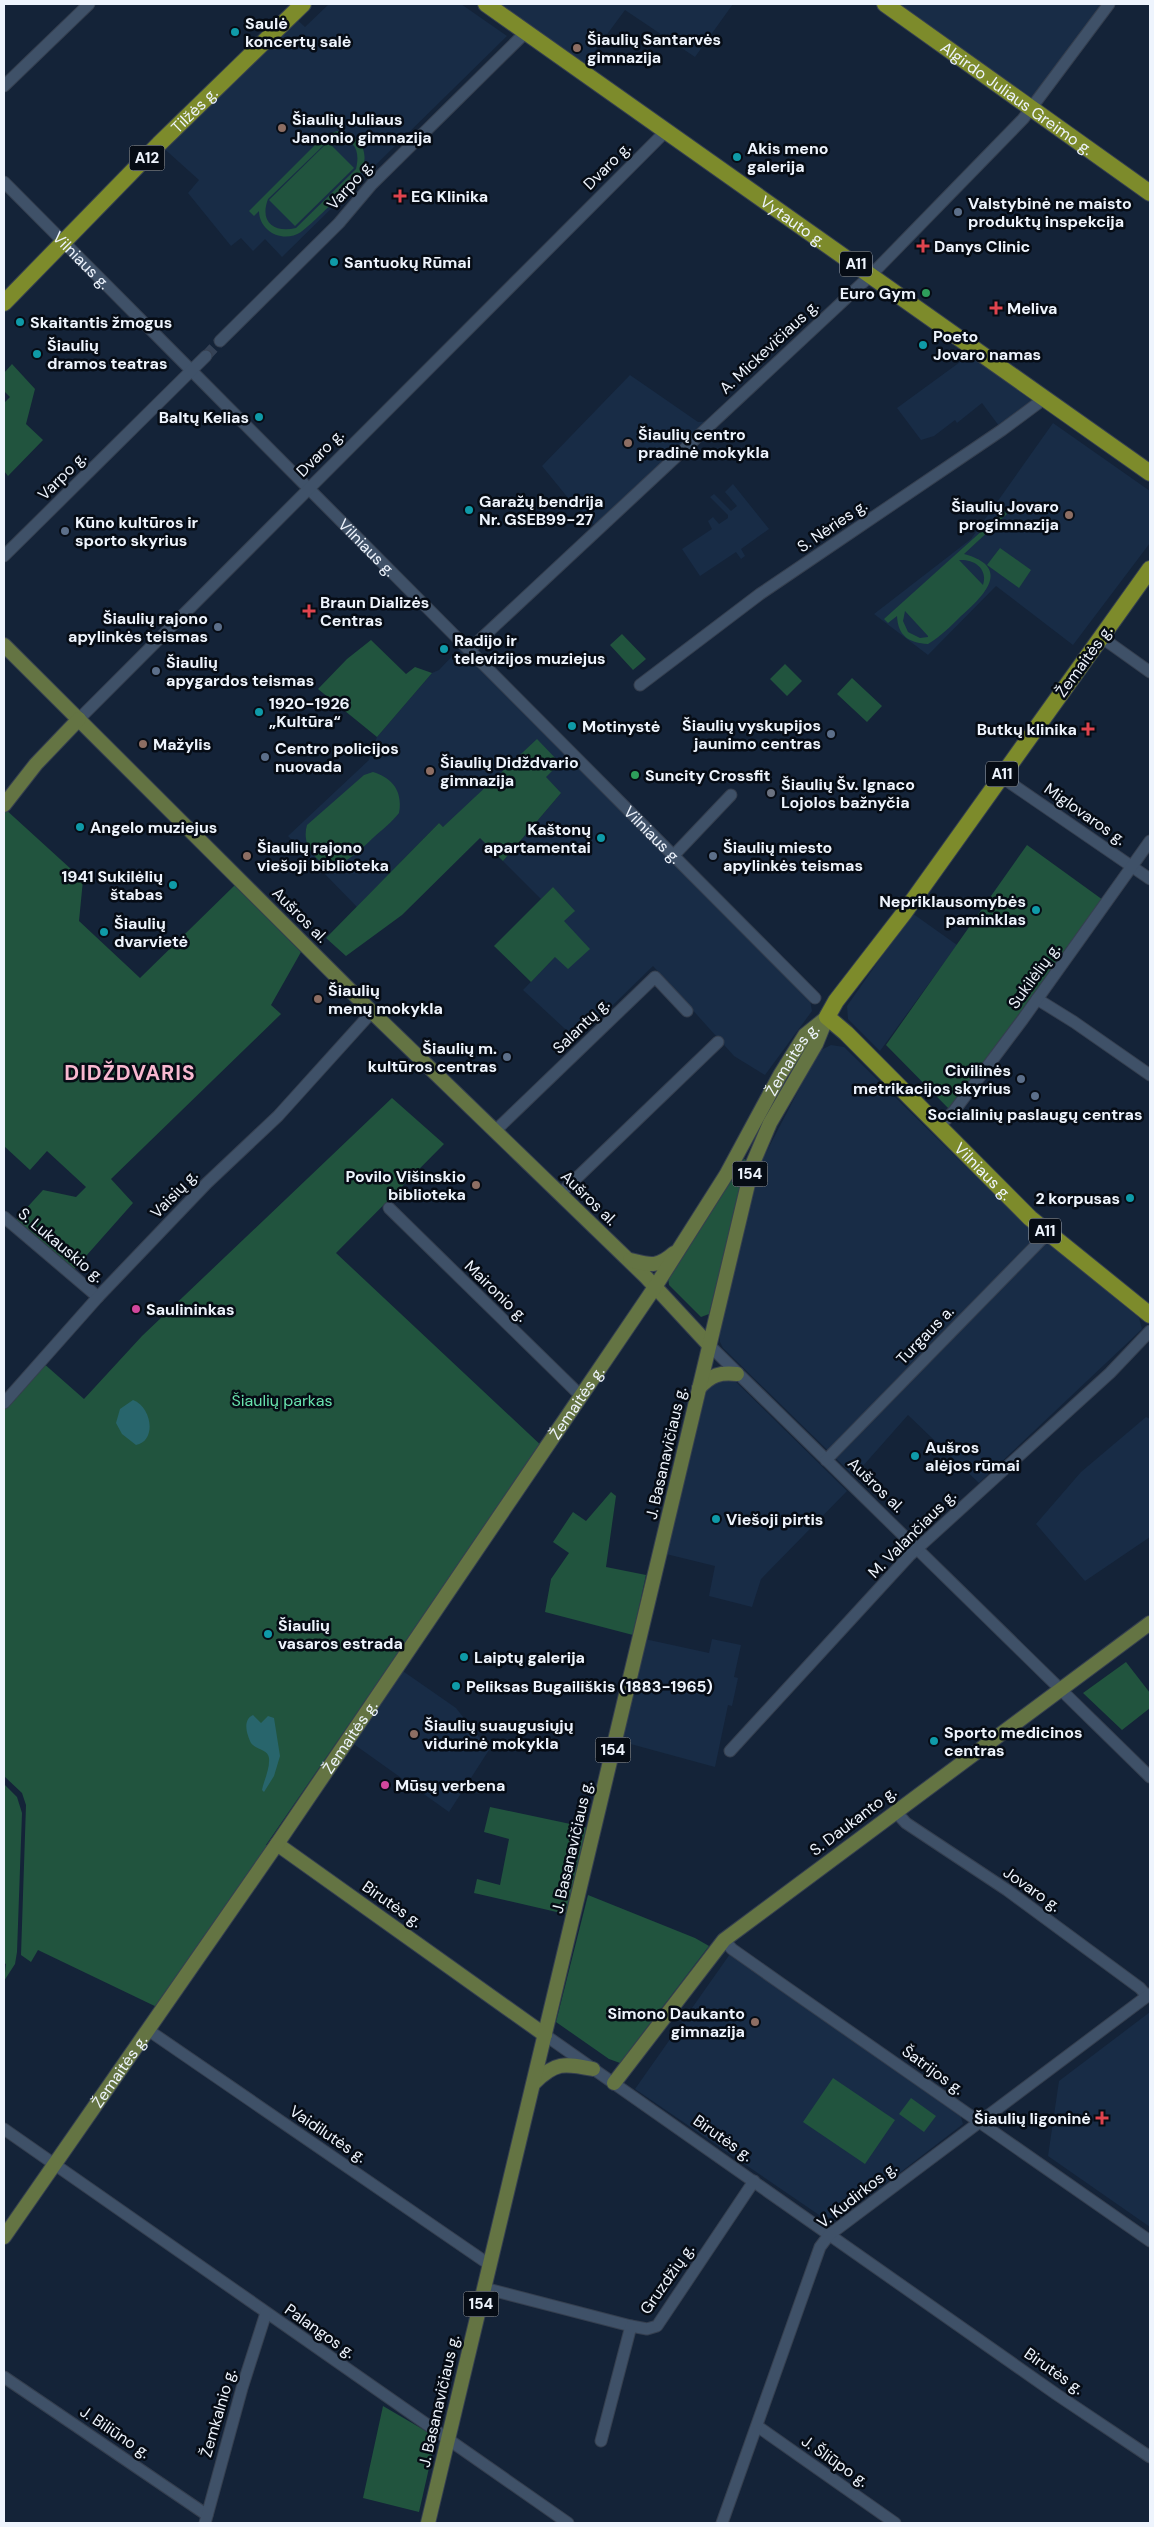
<svg xmlns="http://www.w3.org/2000/svg" width="1154" height="2527" font-family="'DM Sans',sans-serif">
  <style>
    .built { fill: #182c46 }
    .green { fill: #21543e; fill-rule: evenodd }
    .water { fill: #28656c }
    .lines { fill: none; stroke-linecap: round; stroke-linejoin: round }
    .minor-tunnel { stroke: #354256; stroke-width: 11; stroke-dasharray: 11 5.5; stroke-linecap: butt }
    .minor-casing { stroke: #353f4f; stroke-width: 13 }
    .major-casing { stroke: #353f4f; stroke-width: 16 }
    .highway-casing { stroke: #353f4f; stroke-width: 18 }
    .minor { stroke: #3f5168; stroke-width: 11 }
    .major { stroke: #647443; stroke-width: 14 }
    .highway { stroke: #7d8b2b; stroke-width: 16 }
    .culture-dot { fill: #0f9aa8; stroke: #060c15; stroke-width: 2 }
    .education-dot { fill: #8d6e63; stroke: #060c15; stroke-width: 2 }
    .health-dot { fill: #e0444e; stroke: #060c15; stroke-width: 2 }
    .service-dot { fill: #5c6f8a; stroke: #060c15; stroke-width: 2 }
    .leisure-dot { fill: #2e9e5b; stroke: #060c15; stroke-width: 2 }
    .worship-dot { fill: #6b7280; stroke: #060c15; stroke-width: 2 }
    .hotel-dot { fill: #d1479c; stroke: #060c15; stroke-width: 2 }
    .labels { text-anchor: middle; dominant-baseline: central; stroke-width: 5; stroke-linejoin: round; paint-order: stroke }
    .shield { fill: #060c15; stroke: #a8aeb7; stroke-width: 1 }
    .shield-label { font-size: 15px; font-weight: bold; fill: #eef4fd }
    .poi-label { font-size: 16px; font-weight: bold; fill: #eef4fd; stroke: #060c15; text-anchor: start }
    .street-label { font-size: 16px; fill: #eef4fd; stroke: #060c15 }
    .park-label { font-size: 16px; fill: #69e4af; stroke: #060c15 }
    .district-label { font-size: 21px; font-weight: bold; letter-spacing: 1px; fill: #f8b8d0; stroke: #060c15 }
  </style>
  <rect width="100%" height="100%" fill="#142338"/>
  <path class="built" d="M329 4H461L507 36 282 257 265 239 253 251 241 238 231 246 188 193 199 180 159 144 291 14 305 27Z
    M496 4H733L695 57 625 10 583 67Z
    M898 4H1104L1034 101Z
    M971 354 1039 405 1002 430 982 403 957 423 955 420 934 436 921 440 897 408Z
    M630 375 698 422 714 421 598 530 575 501 569 499 542 466Z
    M1053 423 1150 491V543L1073 645 996 586 928 655 874 614 971 539Z
    M733 484 769 529 741 549 745 556 741 559 736 552 700 576 682 549 712 529 708 521 713 517 719 524 728 518V515L710 497 714 494 731 511 737 506 725 492Z
    M461 647 810 1000 812 1011 765 1075 734 1056 653 966 577 1040 523 990 555 957 564 921 553 887 541 899 503 861 561 793 443 827 439 823 357 907 288 836 369 760 377 737 432 673 439 670Z
    M912 913 957 945 880 1051 848 1019 847 1006Z
    M831 1045 844 1047 1008 1208 1139 1318 1142 1329 979 1483 908 1415 854 1476 723 1348 720 1342V1331L760 1164 819 1051Z
    M727 1378 735 1381 847 1491 761 1579 752 1607 709 1596 715 1566 666 1554 708 1385Z
    M1146 1417 1150 1419V1537L1085 1581 1036 1524 1081 1472Z
    M640 1638 709 1653 712 1639 741 1645 734 1677 738 1678 732 1706 728 1705 715 1767 616 1740Z
    M397 1667 456 1708 489 1750 449 1812 348 1740Z
    M730 1954 960 2114 963 2124 841 2218 822 2217 635 2089Z
    M1150 2012V2227L1048 2156 1059 2081Z"/>
  <path class="green" d="M337 131C359 134 371 151 361 172 357 180 310 226 301 232 283 244 259 231 259 211L254 216 249 211 324 136ZM338 138C356 140 360 152 356 169L296 228C275 233 259 223 268 199L328 141Z
    M328 142 354 168 295 226 269 200Z
    M12 364 35 389 26 424 43 440 8 476 4 471V403L10 397 4 391V373Z
    M1004 511 1007 514 964 554C1012 567 985 595 961 616 951 626 941 636 928 644 909 643 898 636 897 616L888 623 884 619ZM959 560C975 559 988 569 983 585ZM905 611 928 636V637L920 638 908 632 903 621Z
    M1000 548 1031 570 1019 588 987 565Z
    M622 634 646 659 633 670 610 645Z
    M371 640 406 674 415 667 432 673 377 737 318 689 347 659Z
    M785 664 802 681 787 696 770 679Z
    M852 678 882 706 867 722 837 694Z
    M537 739 560 763 546 777 561 793 503 861 480 838 402 915 346 956 326 938 439 823 443 827Z
    M373 772C393 778 403 792 399 813 392 822 382 830 374 837 358 852 333 880 313 854 306 846 304 835 307 825L364 775Z
    M4 808 83 880 79 921 140 978 235 885 301 952 271 1005 281 1014 111 1179 133 1203 71 1273 12 1224 43 1190 76 1197 86 1187 47 1151 30 1170 4 1146Z
    M1027 845 1103 900 949 1109 886 1045Z
    M553 887 575 911 564 921 590 949 568 969 555 957 531 982 494 946Z
    M392 1098 444 1144 336 1253 545 1449 405 1643 266 1845 277 1844 163 2010 38 1950 31 1962 21 1955 26 1805 22 1793 4 1776V1403L42 1362 84 1399 142 1336Z
    M744 1159 748 1161 709 1314 701 1317 669 1285 668 1277Z
    M611 1492 616 1496 606 1567 646 1575 633 1635 545 1612 551 1579 569 1553 553 1542 573 1512 586 1521Z
    M1126 1662 1150 1693V1708L1122 1730 1083 1693Z
    M4 1784 17 1797 22 1813 17 1952 15 1964 4 1981 6 1964 4 1963Z
    M490 1807 594 1829 574 1916 474 1893 477 1879 500 1885 509 1839 484 1832Z
    M588 1895 695 1938 709 1946 620 2063 609 2059 556 2022Z
    M833 2078 895 2120 865 2164 803 2122Z
    M911 2098 936 2116 924 2132 899 2114Z
    M383 2406 436 2437 419 2512 363 2498Z"/>
  <path class="water" d="M133 1400C152 1407 157 1441 136 1445L122 1434 116 1423 120 1409Z
    M253 1715 261 1723 268 1716 274 1718 280 1756 274 1776 264 1792 262 1790C264 1780 270 1769 269 1758 268 1749 256 1750 251 1743 247 1735 242 1720 253 1715Z"/>
  <g class="lines">
    <path class="minor-tunnel" d="M206 356 220 341"/>
    <g class="minor-casing">
      <g id="minor">
        <path d="M4 86 89 4"/>
        <path id="s1" d="M4 182 815 998"/>
        <path d="M220 341 339 223 372 184 527 31"/>
        <path d="M4 556 206 356"/>
        <path d="M1101 637 1150 672"/>
        <path d="M470 649 871 275 1023 119 1109 4"/>
        <path d="M640 685 760 594 1002 430 1045 398"/>
        <path d="M79 719 667 130"/>
        <path d="M1000 776 1150 879"/>
        <path d="M674 855 731 795"/>
        <path d="M1037 999 1074 1022 1150 1075"/>
        <path d="M939 1127 954 1111 1023 1019 1150 841"/>
        <path d="M495 1131 655 977 687 1011"/>
        <path d="M560 1194 718 1042"/>
        <path d="M389 1208 581 1396"/>
        <path d="M4 1217 98 1297"/>
        <path d="M709 1345 1150 1777"/>
        <path d="M4 1403 98 1297 207 1183 278 1116 372 1012"/>
        <path d="M826 1460 1048 1233"/>
        <path d="M730 1751 909 1556 1110 1373 1150 1331"/>
        <path d="M895 1811 906 1823 1007 1890 1140 1988 1147 1996"/>
        <path d="M724 1940 732 1949 783 1985 1150 2241"/>
        <path d="M148 2030 490 2265"/>
        <path d="M545 2035 1056 2394 1150 2457"/>
        <path d="M4 2129 568 2523"/>
        <path d="M484 2288 631 2326"/>
        <path d="M4 2377 207 2515"/>
        <path d="M757 2426 895 2523"/>
        <path d="M601 2441 631 2326 647 2329 657 2326 754 2181"/>
        <path d="M205 2523 242 2388 266 2313"/>
        <path d="M722 2523 820 2247 829 2235 1150 1994"/>
      </g>
    </g>
    <g class="major-casing">
      <g id="major">
        <path d="M4 645 372 1012 646 1277 709 1345"/>
        <path d="M4 805 36 764 79 719"/>
        <path d="M630 1260C650 1265 657 1268 674 1253"/>
        <path d="M699 1388C711 1375 720 1372 737 1374"/>
        <path d="M277 1844 545 2035"/>
        <path d="M534 2083C555 2062 564 2063 593 2069"/>
        <path d="M614 2083 724 1940 1150 1623"/>
        <path id="s2" d="M4 2237 277 1844 655 1287 726 1175 780 1075 805 1035 826 1018"/>
        <path d="M428 2523 753 1163 770 1123 816 1044 827 1017"/>
      </g>
    </g>
    <g class="highway-casing">
      <g id="highway">
        <path id="s3" d="M486 4 1150 473"/>
        <path id="s4" d="M885 4 1150 193"/>
        <path id="s5" d="M4 303 159 144 303 4"/>
        <path id="s6" d="M1150 569 904 913 836 1001 827 1017 846 1033 1030 1218 1150 1315"/>
      </g>
    </g>
    <use href="#minor" class="minor"/>
    <use href="#major" class="major"/>
    <use href="#highway" class="highway"/>
  </g>
  <g class="culture-dot">
    <circle cx="235" cy="32" r="5"/>
    <circle cx="737" cy="157" r="5"/>
    <circle cx="334" cy="262" r="5"/>
    <circle cx="20" cy="322" r="5"/>
    <circle cx="923" cy="345" r="5"/>
    <circle cx="37" cy="354" r="5"/>
    <circle cx="259" cy="417" r="5"/>
    <circle cx="469" cy="510" r="5"/>
    <circle cx="444" cy="649" r="5"/>
    <circle cx="259" cy="712" r="5"/>
    <circle cx="572" cy="726" r="5"/>
    <circle cx="80" cy="827" r="5"/>
    <circle cx="601" cy="838" r="5"/>
    <circle cx="173" cy="885" r="5"/>
    <circle cx="1036" cy="910" r="5"/>
    <circle cx="104" cy="932" r="5"/>
    <circle cx="1130" cy="1198" r="5"/>
    <circle cx="915" cy="1456" r="5"/>
    <circle cx="716" cy="1519" r="5"/>
    <circle cx="268" cy="1634" r="5"/>
    <circle cx="464" cy="1657" r="5"/>
    <circle cx="456" cy="1686" r="5"/>
    <circle cx="934" cy="1741" r="5"/>
  </g>
  <g class="education-dot">
    <circle cx="577" cy="48" r="5"/>
    <circle cx="282" cy="128" r="5"/>
    <circle cx="628" cy="443" r="5"/>
    <circle cx="1069" cy="515" r="5"/>
    <circle cx="143" cy="744" r="5"/>
    <circle cx="430" cy="771" r="5"/>
    <circle cx="247" cy="856" r="5"/>
    <circle cx="318" cy="999" r="5"/>
    <circle cx="476" cy="1185" r="5"/>
    <circle cx="414" cy="1734" r="5"/>
    <circle cx="755" cy="2022" r="5"/>
  </g>
  <g class="health-dot">
    <path d="M397.5 188.5h5v5h5v5h-5v5h-5v-5h-5v-5h5z"/>
    <path d="M920.5 238.5h5v5h5v5h-5v5h-5v-5h-5v-5h5z"/>
    <path d="M993.5 300.5h5v5h5v5h-5v5h-5v-5h-5v-5h5z"/>
    <path d="M306.5 603.5h5v5h5v5h-5v5h-5v-5h-5v-5h5z"/>
    <path d="M1085.5 721.5h5v5h5v5h-5v5h-5v-5h-5v-5h5z"/>
    <path d="M1099.5 2110.5h5v5h5v5h-5v5h-5v-5h-5v-5h5z"/>
  </g>
  <g class="service-dot">
    <circle cx="958" cy="212" r="5"/>
    <circle cx="65" cy="531" r="5"/>
    <circle cx="218" cy="627" r="5"/>
    <circle cx="156" cy="671" r="5"/>
    <circle cx="831" cy="734" r="5"/>
    <circle cx="265" cy="757" r="5"/>
    <circle cx="713" cy="856" r="5"/>
    <circle cx="507" cy="1057" r="5"/>
    <circle cx="1021" cy="1079" r="5"/>
    <circle cx="1035" cy="1096" r="5"/>
  </g>
  <g class="leisure-dot">
    <circle cx="926" cy="293" r="5"/>
    <circle cx="635" cy="775" r="5"/>
  </g>
  <circle class="worship-dot" cx="771" cy="793" r="5"/>
  <g class="hotel-dot">
    <circle cx="136" cy="1309" r="5"/>
    <circle cx="385" cy="1785" r="5"/>
  </g>
  <g class="labels">
    <g class="shield">
      <rect x="129.5" y="145.5" width="35" height="25" rx="4"/>
      <rect x="840" y="251.5" width="32" height="25" rx="4"/>
      <rect x="986" y="761.5" width="32" height="25" rx="4"/>
      <rect x="732.5" y="1161.5" width="35" height="25" rx="4"/>
      <rect x="1029" y="1218.5" width="32" height="25" rx="4"/>
      <rect x="595.5" y="1737.5" width="35" height="25" rx="4"/>
      <rect x="463.5" y="2291.5" width="35" height="25" rx="4"/>
    </g>
    <g class="shield-label">
      <text x="147" y="158">A12</text>
      <text x="856" y="264">A11</text>
      <text x="1002" y="774">A11</text>
      <text x="750" y="1174">154</text>
      <text x="1045" y="1231">A11</text>
      <text x="613" y="1750">154</text>
      <text x="481" y="2304">154</text>
    </g>
    <g class="poi-label">
      <text x="245" y="23">Saulė<tspan x="245" dy="18">koncertų salė</tspan></text>
      <text x="587" y="39">Šiaulių Santarvės<tspan x="587" dy="18">gimnazija</tspan></text>
      <text x="292" y="119">Šiaulių Juliaus<tspan x="292" dy="18">Janonio gimnazija</tspan></text>
      <text x="747" y="148">Akis meno<tspan x="747" dy="18">galerija</tspan></text>
      <text x="411" y="196">EG Klinika</text>
      <text x="968" y="203">Valstybinė ne maisto<tspan x="968" dy="18">produktų inspekcija</tspan></text>
      <text x="934" y="246">Danys Clinic</text>
      <text x="344" y="262">Santuokų Rūmai</text>
      <text x="916" y="293" text-anchor="end">Euro Gym</text>
      <text x="1007" y="308">Meliva</text>
      <text x="30" y="322">Skaitantis žmogus</text>
      <text x="933" y="336">Poeto<tspan x="933" dy="18">Jovaro namas</tspan></text>
      <text x="47" y="345">Šiaulių<tspan x="47" dy="18">dramos teatras</tspan></text>
      <text x="249" y="417" text-anchor="end">Baltų Kelias</text>
      <text x="638" y="434">Šiaulių centro<tspan x="638" dy="18">pradinė mokykla</tspan></text>
      <text x="479" y="501">Garažų bendrija<tspan x="479" dy="18">Nr. GSEB99-27</tspan></text>
      <text x="1059" y="506" text-anchor="end">Šiaulių Jovaro<tspan x="1059" dy="18">progimnazija</tspan></text>
      <text x="75" y="522">Kūno kultūros ir<tspan x="75" dy="18">sporto skyrius</tspan></text>
      <text x="320" y="602">Braun Dializės<tspan x="320" dy="18">Centras</tspan></text>
      <text x="208" y="618" text-anchor="end">Šiaulių rajono<tspan x="208" dy="18">apylinkės teismas</tspan></text>
      <text x="454" y="640">Radijo ir<tspan x="454" dy="18">televizijos muziejus</tspan></text>
      <text x="166" y="662">Šiaulių<tspan x="166" dy="18">apygardos teismas</tspan></text>
      <text x="269" y="703">1920-1926<tspan x="269" dy="18">„Kultūra“</tspan></text>
      <text x="821" y="725" text-anchor="end">Šiaulių vyskupijos<tspan x="821" dy="18">jaunimo centras</tspan></text>
      <text x="582" y="726">Motinystė</text>
      <text x="1077" y="729" text-anchor="end">Butkų klinika</text>
      <text x="153" y="744">Mažylis</text>
      <text x="275" y="748">Centro policijos<tspan x="275" dy="18">nuovada</tspan></text>
      <text x="440" y="762">Šiaulių Didždvario<tspan x="440" dy="18">gimnazija</tspan></text>
      <text x="645" y="775">Suncity Crossfit</text>
      <text x="781" y="784">Šiaulių Šv. Ignaco<tspan x="781" dy="18">Lojolos bažnyčia</tspan></text>
      <text x="90" y="827">Angelo muziejus</text>
      <text x="591" y="829" text-anchor="end">Kaštonų<tspan x="591" dy="18">apartamentai</tspan></text>
      <text x="257" y="847">Šiaulių rajono<tspan x="257" dy="18">viešoji biblioteka</tspan></text>
      <text x="723" y="847">Šiaulių miesto<tspan x="723" dy="18">apylinkės teismas</tspan></text>
      <text x="163" y="876" text-anchor="end">1941 Sukilėlių<tspan x="163" dy="18">štabas</tspan></text>
      <text x="1026" y="901" text-anchor="end">Nepriklausomybės<tspan x="1026" dy="18">paminklas</tspan></text>
      <text x="114" y="923">Šiaulių<tspan x="114" dy="18">dvarvietė</tspan></text>
      <text x="328" y="990">Šiaulių<tspan x="328" dy="18">menų mokykla</tspan></text>
      <text x="497" y="1048" text-anchor="end">Šiaulių m.<tspan x="497" dy="18">kultūros centras</tspan></text>
      <text x="1011" y="1070" text-anchor="end">Civilinės<tspan x="1011" dy="18">metrikacijos skyrius</tspan></text>
      <text x="1035" y="1114" text-anchor="middle">Socialinių paslaugų centras</text>
      <text x="466" y="1176" text-anchor="end">Povilo Višinskio<tspan x="466" dy="18">biblioteka</tspan></text>
      <text x="1120" y="1198" text-anchor="end">2 korpusas</text>
      <text x="146" y="1309">Saulininkas</text>
      <text x="925" y="1447">Aušros<tspan x="925" dy="18">alėjos rūmai</tspan></text>
      <text x="726" y="1519">Viešoji pirtis</text>
      <text x="278" y="1625">Šiaulių<tspan x="278" dy="18">vasaros estrada</tspan></text>
      <text x="474" y="1657">Laiptų galerija</text>
      <text x="466" y="1686">Peliksas Bugailiškis (1883-1965)</text>
      <text x="424" y="1725">Šiaulių suaugusiųjų<tspan x="424" dy="18">vidurinė mokykla</tspan></text>
      <text x="944" y="1732">Sporto medicinos<tspan x="944" dy="18">centras</tspan></text>
      <text x="395" y="1785">Mūsų verbena</text>
      <text x="745" y="2013" text-anchor="end">Simono Daukanto<tspan x="745" dy="18">gimnazija</tspan></text>
      <text x="1091" y="2118" text-anchor="end">Šiaulių ligoninė</text>
    </g>
    <g class="street-label">
      <text stroke="none"><textPath href="#s4" startOffset="162">Algirdo Juliaus Greimo g.</textPath></text>
      <text stroke="none"><textPath href="#s5" startOffset="271">Tilžės g.</textPath></text>
      <text transform="translate(607 166) rotate(-45)">Dvaro g.</text>
      <text transform="translate(350 185) rotate(-48)">Varpo g.</text>
      <text stroke="none"><textPath href="#s3" startOffset="376">Vytauto g.</textPath></text>
      <text stroke="none"><textPath href="#s1" startOffset="110">Vilniaus g.</textPath></text>
      <text transform="translate(769 347) rotate(-43)">A. Mickevičiaus g.</text>
      <text transform="translate(320 453) rotate(-45)">Dvaro g.</text>
      <text transform="translate(62 476) rotate(-45)">Varpo g.</text>
      <text transform="translate(832 526) rotate(-34)">S. Nėries g.</text>
      <text stroke="none"><textPath href="#s1" startOffset="515">Vilniaus g.</textPath></text>
      <text transform="translate(1084 661) rotate(-54)">Žemaitės g.</text>
      <text transform="translate(1085 814) rotate(35)">Miglovaros g.</text>
      <text stroke="none"><textPath href="#s1" startOffset="920">Vilniaus g.</textPath></text>
      <text transform="translate(300 915) rotate(45)">Aušros al.</text>
      <text transform="translate(1034 976) rotate(-54)">Sukilėlių g.</text>
      <text transform="translate(581 1026) rotate(-44)">Salantų g.</text>
      <text stroke="none"><textPath href="#s2" startOffset="1418">Žemaitės g.</textPath></text>
      <text stroke="none"><textPath href="#s6" startOffset="772">Vilniaus g.</textPath></text>
      <text transform="translate(174 1194) rotate(-46)">Vaisių g.</text>
      <text transform="translate(589 1198) rotate(44)">Aušros al.</text>
      <text transform="translate(61 1245) rotate(40)">S. Lukauskio g.</text>
      <text transform="translate(496 1291) rotate(44)">Maironio g.</text>
      <text transform="translate(925 1335) rotate(-46)">Turgaus a.</text>
      <text stroke="none"><textPath href="#s2" startOffset="1012">Žemaitės g.</textPath></text>
      <text transform="translate(666 1453) rotate(-77)">J. Basanavičiaus g.</text>
      <text transform="translate(876 1485) rotate(44)">Aušros al.</text>
      <text transform="translate(912 1534) rotate(-45)">M. Valančiaus g.</text>
      <text stroke="none"><textPath href="#s2" startOffset="608">Žemaitės g.</textPath></text>
      <text transform="translate(853 1821) rotate(-37)">S. Daukanto g.</text>
      <text transform="translate(572 1847) rotate(-77)">J. Basanavičiaus g.</text>
      <text transform="translate(1032 1889) rotate(35)">Jovaro g.</text>
      <text transform="translate(392 1904) rotate(35)">Birutės g.</text>
      <text stroke="none"><textPath href="#s2" startOffset="202">Žemaitės g.</textPath></text>
      <text transform="translate(933 2070) rotate(36)">Šatrijos g.</text>
      <text transform="translate(328 2134) rotate(34)">Vaidilutės g.</text>
      <text transform="translate(723 2138) rotate(35)">Birutės g.</text>
      <text transform="translate(857 2195) rotate(-38)">V. Kudirkos g.</text>
      <text transform="translate(667 2279) rotate(-55)">Gruzdžių g.</text>
      <text transform="translate(320 2331) rotate(35)">Palangos g.</text>
      <text transform="translate(1054 2371) rotate(35)">Birutės g.</text>
      <text transform="translate(439 2401) rotate(-77)">J. Basanavičiaus g.</text>
      <text transform="translate(218 2413) rotate(-74)">Žemkalnio g.</text>
      <text transform="translate(115 2432) rotate(34)">J. Biliūno g.</text>
      <text transform="translate(835 2461) rotate(35)">J. Šliūpo g.</text>
    </g>
    <g class="park-label">
      <text x="282" y="1400">Šiaulių parkas</text>
    </g>
    <g class="district-label">
      <text x="130" y="1073">DIDŽDVARIS</text>
    </g>
  </g>
  <rect width="1154" height="2527" fill="none" stroke="#eef4fd" stroke-width="10"/>
</svg>
